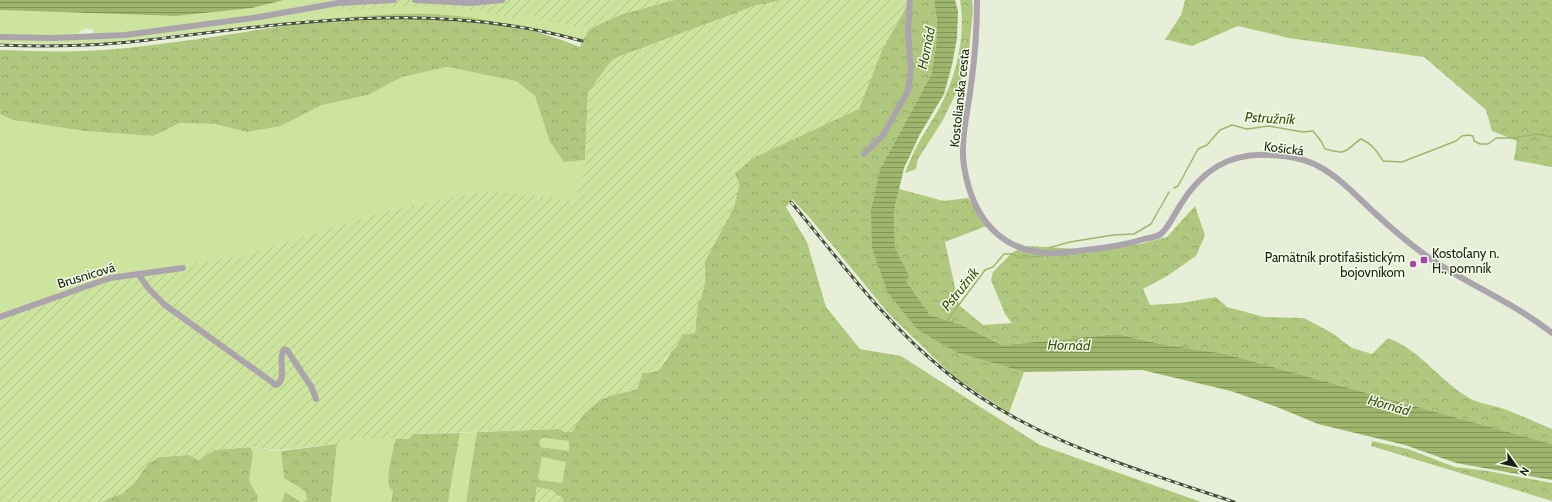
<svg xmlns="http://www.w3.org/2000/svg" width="1552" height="502" font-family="Cabin,sans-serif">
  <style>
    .grass { fill: #cce49d }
    .forest { fill: url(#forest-crowns); fill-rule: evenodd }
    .garden { fill: url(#garden-furrows) }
    .water { fill: url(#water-rules) }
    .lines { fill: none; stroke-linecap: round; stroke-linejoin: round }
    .stream { stroke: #9eb66c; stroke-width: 1.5 }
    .minor { stroke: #aca4ac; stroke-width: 6 }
    .rail-casing { stroke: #464a3f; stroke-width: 3 }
    .rail { stroke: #f4fde5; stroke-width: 1.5; stroke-dasharray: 4.5; stroke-linecap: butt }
    .poi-dot { fill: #a545ad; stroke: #f4fde5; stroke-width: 1.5 }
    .labels { text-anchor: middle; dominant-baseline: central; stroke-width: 3; stroke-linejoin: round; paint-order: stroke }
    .street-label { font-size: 13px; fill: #1b1e16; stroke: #f4fde5 }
    .poi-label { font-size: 13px; fill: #1b1e16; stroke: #f4fde5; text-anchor: start }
    .water-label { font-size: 14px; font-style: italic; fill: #3f4e18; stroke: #f4fde5 }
  </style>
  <defs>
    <pattern id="forest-crowns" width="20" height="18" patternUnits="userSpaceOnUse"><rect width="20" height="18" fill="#b0c87e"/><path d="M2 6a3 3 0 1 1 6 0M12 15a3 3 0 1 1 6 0" fill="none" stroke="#97ab6c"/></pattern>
    <pattern id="garden-furrows" width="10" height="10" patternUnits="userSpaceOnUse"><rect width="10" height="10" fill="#cce49d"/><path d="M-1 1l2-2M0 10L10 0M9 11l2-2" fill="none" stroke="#afc386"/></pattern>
    <pattern id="water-rules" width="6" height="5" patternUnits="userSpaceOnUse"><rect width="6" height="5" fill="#9eb66c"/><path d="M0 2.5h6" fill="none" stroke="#809358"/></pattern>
  </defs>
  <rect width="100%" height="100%" fill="#e7efd8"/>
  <path class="grass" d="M284 0H338L260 15 149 31 93 34V29C86 28 82 28 78 34L73 35H0V10L176 16 252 8Z
    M354 3H434L524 16 589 29 583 40C440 0 289 21 142 39 95 45 47 44 0 43V38L73 39Z
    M447 67 516 81 535 96 550 142 564 162 585 160 583 177 575 201 525 195 474 193 383 212 246 255 97 279 0 315V114L13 120 84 131 153 136 180 123 215 124 247 132 281 126 322 105 368 95 402 77Z
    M477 432 466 502H448L460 433Z
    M362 438H396C393 448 386 477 389 486 390 488 391 490 393 491L391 502H331L337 444Z
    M542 438 570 441 569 451 541 447 539 440Z
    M250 447 281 451 284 478 305 491 307 500 301 502 285 492 283 499 281 502H257L258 495 249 481 253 453Z
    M542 456 566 462 563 483 540 480 538 477Z"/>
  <path class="forest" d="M674 0H783L755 6 618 57 588 92 585 160 564 162 550 142 535 96 516 81 447 67 402 77 368 95 322 105 281 126 247 132 215 124 180 123 153 136 84 131 13 120 0 114V50C28 51 56 52 85 51 115 50 145 46 175 42 259 32 344 11 430 14 481 16 532 28 580 47L584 37H585L589 29 622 14Z
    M910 0H934L937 22 936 46 931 75 880 169 872 248 958 353 1024 372 1009 413 954 377 889 314 810 218 792 199 786 207 807 242 826 307 860 349 901 356 1040 445 1201 502H562L563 498 537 487 535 502H466L477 432 559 429 565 432C579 421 591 403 609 396 618 393 628 392 637 389L642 373C647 372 653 373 658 370 664 366 677 341 682 334L695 333 698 301H700C704 290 707 274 704 263L734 207 739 185 735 173 883 48ZM542 438 569 441V451L541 447 539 441ZM542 457 566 462 562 483 540 480 538 477Z
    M960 0H972L973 10 968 61 956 93 943 120 918 159 916 169 905 173C911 158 918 142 927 129 931 121 937 113 941 105 957 74 966 34 960 0Z
    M1185 0H1552V167L1514 160 1517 141 1492 131 1486 110 1424 57 1289 38 1238 26 1192 46 1164 39 1166 38 1181 15Z
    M899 189 944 201 968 198 982 219 989 225 945 242 959 305 983 325 1012 323 1005 314 991 280 993 272 1013 252 1028 246 1095 250 1140 244 1167 237 1195 206 1205 235 1196 256 1167 276 1143 289 1150 305 1182 303 1216 297 1227 307 1264 317 1304 318 1332 333 1352 348 1372 354 1388 338C1419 349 1438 379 1466 396 1476 403 1492 405 1504 409 1520 415 1536 422 1552 429V444L1226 354 1161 344 1118 334 1002 345 962 325 930 315 906 281 895 248 894 211Z
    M460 433 448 502H391L393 491C391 490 390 488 389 486 386 477 393 448 396 438L408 439 413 434Z
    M1372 441 1408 449 1455 467 1488 471 1552 483V501L1371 446Z
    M337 444 331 502H302L307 500 305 491 284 478 281 451Z
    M250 447 253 453 249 481 258 496 257 502H98L104 501 136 481 148 463 159 457 188 455 199 460 214 450Z
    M285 492 301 502H281L283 499Z"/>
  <path class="garden" d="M338 0H674L622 14 589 29 524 16 512 18 480 11 437 7 410 6 341 11Z
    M783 0H910L883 48 859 109 751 159 735 173 739 185 734 207 704 263C707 274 704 290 700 301H698L695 333 682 334 677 346 667 356 659 369 654 371 642 373 637 389 609 396 601 400 584 413 572 432H565L559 429 413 434 408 439 362 438 337 444 281 450 250 447 214 450 199 460 188 455 159 457 148 463 136 481 122 494 98 502H0V315L97 279 246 255 383 212 474 193 494 191 575 201 583 177 585 160 588 92 611 61 618 57 755 6Z
    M537 487C545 489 555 488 558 497L563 498 562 502H535Z"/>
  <path class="water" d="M0 0H284L252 8 176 16 0 10Z
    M934 0H955L958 11 957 38 952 65 944 94 920 134 904 168 894 211 895 248 909 276 906 281 930 315 962 325 1002 345 1118 334 1161 344 1226 354 1552 444V480L1456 463 1405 445 1318 424 1277 407 1231 391 1142 370 1024 372 958 353 918 330 888 293 872 248 871 211 880 169 931 75 936 46 937 22Z"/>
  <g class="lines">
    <path class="stream" d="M1174 188 1178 186 1198 149 1207 145 1220 130 1232 125 1247 129 1269 126 1303 132 1313 131 1321 141 1325 149C1330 150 1337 152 1342 152 1349 151 1355 142 1361 139 1371 143 1378 152 1383 161L1402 162 1456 141 1462 136 1468 135 1473 136 1474 141 1480 144H1488L1496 138H1513L1537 134 1552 137
      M1048 248 1070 242 1113 235 1134 234 1151 224 1169 192
      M946 322 985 270 993 267 1004 254H1013L1020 258 1041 256"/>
    <path class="minor" d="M415 0 471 3 502 0
      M977 0C977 29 975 57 971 85 968 111 960 140 964 166 973 224 1008 260 1069 252 1094 249 1119 247 1144 239 1149 238 1157 237 1161 234 1169 227 1175 213 1181 204 1202 170 1230 152 1270 155 1287 156 1304 158 1318 166 1341 178 1358 198 1377 215 1392 229 1409 243 1425 255 1466 284 1513 302 1552 333
      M0 37 54 38 125 35 259 17 338 3 394 0
      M864 154 883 135 908 91 911 68 908 31 910 0
      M138 274 149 289 165 305 276 385C288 379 277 361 284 349L287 350 312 388 316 399
      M0 317 110 278 183 268"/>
    <g class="rail-casing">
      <path id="rail" d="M0 45C49 47 99 46 148 40 297 22 436 0 582 41
        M791 202C840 261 886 324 946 372 1029 440 1134 468 1234 502"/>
    </g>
    <use href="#rail" class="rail"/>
  </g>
  <g class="poi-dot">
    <rect x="1420" y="256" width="8" height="8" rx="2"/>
    <circle cx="1413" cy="264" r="4"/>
  </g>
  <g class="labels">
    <g class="street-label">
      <text transform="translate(959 98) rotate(-84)">Kostolianska cesta</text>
      <text transform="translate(1284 148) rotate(7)">Košická</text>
      <text transform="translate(86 275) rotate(-17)">Brusnicová</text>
    </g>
    <g class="poi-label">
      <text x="1432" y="253">Kostoľany n.<tspan x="1432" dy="15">H., pomník</tspan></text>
      <text x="1405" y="257" text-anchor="end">Pamätník protifašistickým<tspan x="1405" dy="15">bojovníkom</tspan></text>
    </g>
    <g class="water-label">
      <text transform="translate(926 48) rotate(-78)">Hornád</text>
      <text transform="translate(1270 118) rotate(3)">Pstružník</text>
      <text transform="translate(960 289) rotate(-51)">Pstružník</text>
      <text transform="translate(1069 345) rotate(1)">Hornád</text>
      <text transform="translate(1389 405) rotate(16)">Hornád</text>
    </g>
  </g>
  <g transform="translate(1516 466) rotate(123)" stroke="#f4fde5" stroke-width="3" paint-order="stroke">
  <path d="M0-3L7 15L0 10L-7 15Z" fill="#1b1e16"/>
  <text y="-6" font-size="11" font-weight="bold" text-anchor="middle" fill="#1b1e16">N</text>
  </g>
</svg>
